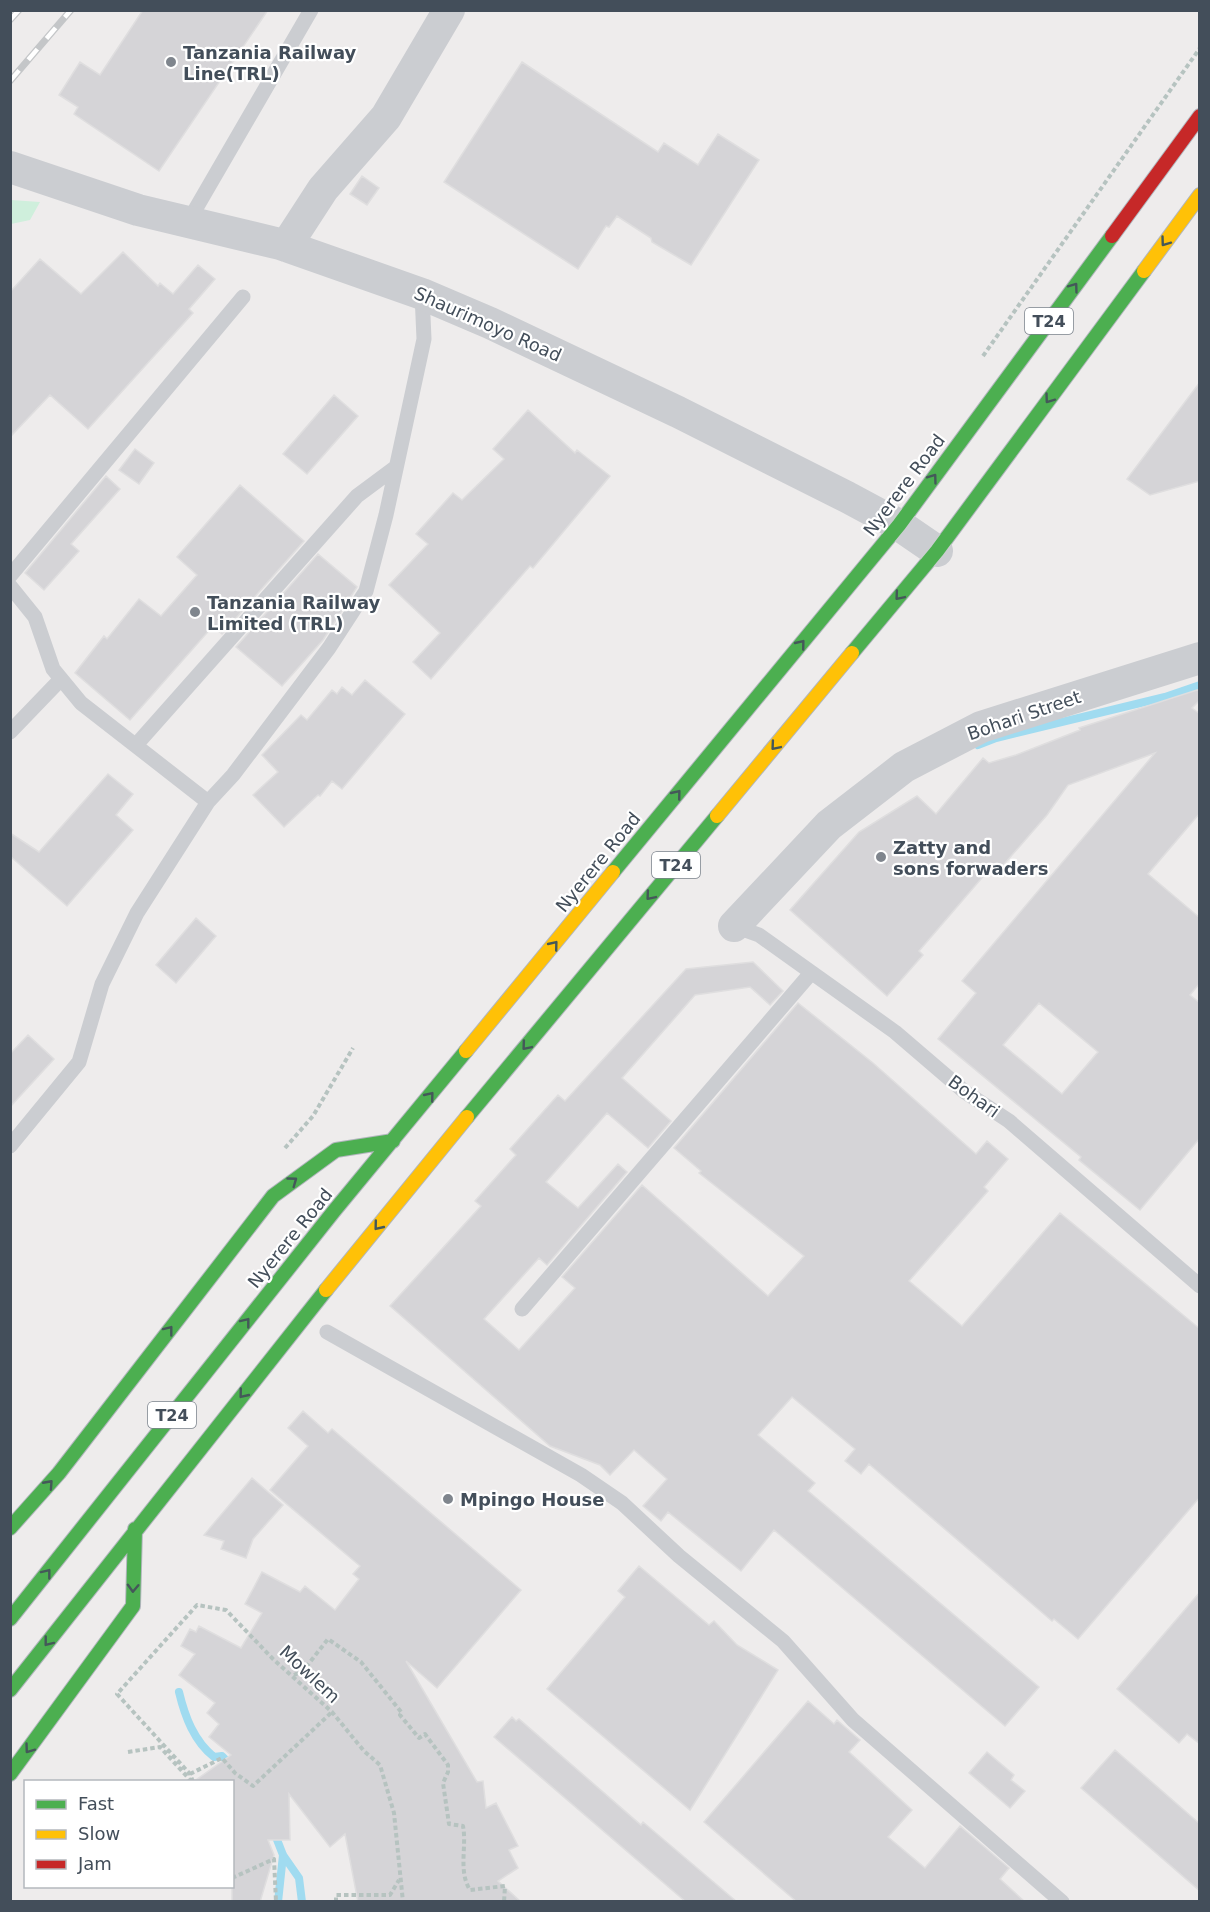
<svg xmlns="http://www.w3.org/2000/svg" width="1210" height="1912" font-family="'DejaVu Sans',sans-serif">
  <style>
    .green { fill: #cfefdc }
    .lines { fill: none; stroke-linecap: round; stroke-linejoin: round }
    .stream { stroke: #a0dbf0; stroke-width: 8 }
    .building { fill: #d5d4d7; stroke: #dfdedf; stroke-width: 1.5; fill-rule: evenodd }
    .fast-casing { stroke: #b1b6bd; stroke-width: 16 }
    .slow-casing { stroke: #b1b6bd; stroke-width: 16 }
    .jam-casing { stroke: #b1b6bd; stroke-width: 16 }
    .path { stroke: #b6c3c0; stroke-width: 4; stroke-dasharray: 4.5 3; stroke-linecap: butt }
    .lane { stroke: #cbcdd1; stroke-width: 15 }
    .street { stroke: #cbcdd1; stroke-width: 32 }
    .fast { stroke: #4caf50; stroke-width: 14 }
    .slow { stroke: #ffc107; stroke-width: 14 }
    .jam { stroke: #c62828; stroke-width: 14 }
    .rail-casing { stroke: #c4c6c8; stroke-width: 7 }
    .rail { stroke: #fff; stroke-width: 4.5; stroke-dasharray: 14; stroke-linecap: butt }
    .oneway { stroke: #445859 }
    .poi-dot { fill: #7f858d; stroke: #fff; stroke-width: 2 }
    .labels { text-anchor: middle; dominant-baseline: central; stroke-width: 4.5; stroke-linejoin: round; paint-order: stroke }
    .shield { fill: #fff; stroke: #7b838c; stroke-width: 1.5 }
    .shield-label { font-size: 16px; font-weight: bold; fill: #434e5a }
    .poi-label { font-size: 18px; font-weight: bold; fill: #434e5a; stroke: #fff; text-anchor: start }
    .street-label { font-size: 18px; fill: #434e5a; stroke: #fff }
  </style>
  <rect width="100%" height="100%" fill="#eeecec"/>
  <path class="green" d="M10 200H11L40 202 30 220 11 224Z"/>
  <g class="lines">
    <path class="stream" d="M978 745 996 738 1165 697 1200 685
      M179 1692C185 1717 194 1741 214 1757L222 1756 232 1766
      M274 1832 283 1855 299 1878 302 1902
      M278 1902 283 1855"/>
  </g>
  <path class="building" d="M143 10H268L159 171 74 114 78 107 59 95 80 62 100 75Z
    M522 62 658 152 664 143 698 165 718 134 759 160 691 265 652 242 651 238 617 216 609 227 606 226 578 269 444 182Z
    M362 176 379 188 367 205 350 194Z
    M123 252 158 286 160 283 173 294 198 265 215 279 189 309 193 313 88 429 50 395 10 437V292L40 259 81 294Z
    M1200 382V481L1150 495 1127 479Z
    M334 395 358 416 307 474 283 454Z
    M528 410 575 453 577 450 610 476 533 568 530 566 431 679 413 662 440 633 389 585 428 544 416 534 453 493 462 500 504 459 493 449Z
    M135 449 154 463 139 484 119 470Z
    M106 476 120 489 71 544 79 551 44 590 25 573Z
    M240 485 304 541 222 634 213 626 130 720 75 673 104 636 107 639 139 599 161 616 197 575 177 557Z
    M318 554 357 587 323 640 282 686 236 647Z
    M365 680 405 714 342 789 332 781 320 796 318 795 284 827 253 795 278 772 262 755 301 715 307 720 332 690 337 694 342 687 352 695Z
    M1200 689V700L1192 708 1200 714V813L1148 874 1200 918V983L1190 995 1200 1003V1138L1140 1210 1079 1160 1081 1157 938 1039 976 993 962 981 1155 753 1068 785 1047 815 999 870 993 865 919 951 923 955 887 996 790 910 859 832 917 796 936 814 983 758 989 763 1016 755 1080 730 1079 728ZM1039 1003 1098 1052 1062 1094 1003 1045Z
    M108 774 133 794 116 815 133 830 67 906 10 856V833L39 852Z
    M196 918 216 936 176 983 156 965Z
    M753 962 783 991 770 1005 750 987 695 995 622 1078 671 1121 648 1148 607 1113 546 1182 578 1208 618 1164 627 1172 547 1265 539 1258 484 1319 519 1350 575 1288 562 1277 642 1185 768 1296 804 1256 699 1173 701 1171 674 1148 798 1003 873 1063 976 1154 987 1141 1008 1159 984 1187 988 1191 909 1281 962 1326 1060 1213 1200 1329V1497L1078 1639 1054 1619 1052 1621 869 1464 861 1474 845 1461 855 1449 792 1397 758 1435 815 1483 808 1491 1039 1687 1005 1726 774 1530 741 1571 668 1512 661 1521 643 1506 667 1479 634 1450 610 1475 600 1465 550 1446 390 1306 481 1206 475 1201 516 1155 510 1149 558 1095 565 1101 686 969Z
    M28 1035 54 1059 10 1107V1054Z
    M303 1411 328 1433 332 1429 521 1590 437 1688 406 1661 477 1782 483 1781 486 1808 496 1803 518 1846 509 1850 518 1868 498 1881 521 1902H358L345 1834 330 1847 289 1794 290 1840H268L274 1855 260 1902H232V1782H193L231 1755 209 1737 219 1724 207 1713 215 1703 179 1675 195 1654 181 1646 190 1629 196 1632 199 1626 241 1648 262 1613 245 1604 262 1572 300 1592 305 1586 335 1610 359 1579 353 1574 360 1566 270 1490 308 1446 288 1428Z
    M252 1478 283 1505 253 1539 246 1558 221 1549 224 1541 204 1535Z
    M639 1566 709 1625 714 1621 737 1645 778 1670 690 1810 547 1689 625 1597 618 1591Z
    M1200 1592V1744L1187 1734 1179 1743 1117 1689Z
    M808 1701 834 1724 837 1720 860 1740 849 1752 912 1810 888 1837 925 1868 960 1826 1009 1868 1000 1879 1025 1902H797L704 1822Z
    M512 1717 516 1721 519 1719 641 1825 643 1822 737 1902H686L494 1737Z
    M1115 1750 1200 1824V1891L1081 1788Z
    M987 1752 1014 1775 1011 1780 1025 1791 1010 1808 969 1773Z"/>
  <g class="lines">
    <g class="fast-casing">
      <path id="fast" d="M852 653 937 551 1144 271
        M613 872 899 525 1112 236
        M467 1117 717 816
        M10 1528 59 1473 273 1196 336 1150 393 1141
        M10 1619 334 1211 466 1051
        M10 1690 326 1290
        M10 1774 133 1606 135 1529"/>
    </g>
    <g class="slow-casing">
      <path id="slow" d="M1144 271 1200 195
        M717 816 852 653
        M466 1051 613 872
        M326 1290 467 1117"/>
    </g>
    <g class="jam-casing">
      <path id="jam" d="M1112 236 1200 116"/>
    </g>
    <path class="path" d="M983 356 1200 48
      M285 1148 313 1116 353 1048
      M294 1675 303 1671 328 1639 361 1662 402 1713 400 1715 419 1738 425 1734 448 1765V1772L443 1783 449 1824 463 1826C467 1847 458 1871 470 1890L505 1886 504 1902
      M128 1752 160 1747 191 1781
      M190 1774 222 1758 235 1773 253 1786 332 1712
      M193 1782 190 1774 117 1694 197 1605 226 1610 273 1659 332 1712 364 1751 380 1765 394 1813 403 1902
      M232 1878 274 1859 276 1902
      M336 1902V1895H390L399 1880"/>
    <path class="lane" d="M188 222 311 10
      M10 576 243 297
      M10 586 35 617 53 669 81 703 208 802
      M10 732 61 679
      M136 745 357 496 396 467
      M734 926 759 935 895 1032 965 1092 1009 1121 1200 1286
      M10 1146 79 1062 102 984 137 913 208 802 233 775 329 648 366 591 386 515 424 339 422 294
      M522 1309 811 973
      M327 1332 581 1475 622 1503 679 1556 783 1641 853 1720 1062 1902"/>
    <path class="street" d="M10 167 138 210 280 244 422 294 490 323 678 412 847 497 899 525 937 551
      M286 246 323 189 386 117 449 10
      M734 926 829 825 904 767 981 727 1200 658"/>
    <use href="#fast" class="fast"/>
    <use href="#slow" class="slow"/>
    <use href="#jam" class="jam"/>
    <g class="rail-casing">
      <path id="rail" d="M10 20 19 10
        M10 81 71 10"/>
    </g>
    <use href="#rail" class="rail"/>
  </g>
  <defs><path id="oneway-chevron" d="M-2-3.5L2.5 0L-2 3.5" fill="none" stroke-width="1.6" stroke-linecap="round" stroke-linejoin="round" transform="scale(1.5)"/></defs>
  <g class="oneway">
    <use href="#oneway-chevron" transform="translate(1165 242) rotate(126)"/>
    <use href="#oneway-chevron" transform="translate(1074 287) rotate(-54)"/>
    <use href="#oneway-chevron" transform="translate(1049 399) rotate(126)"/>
    <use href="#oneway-chevron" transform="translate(933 478) rotate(-54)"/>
    <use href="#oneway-chevron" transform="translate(899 596) rotate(130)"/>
    <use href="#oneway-chevron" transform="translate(801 644) rotate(-51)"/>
    <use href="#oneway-chevron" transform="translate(775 746) rotate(130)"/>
    <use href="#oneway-chevron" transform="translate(677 794) rotate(-51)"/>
    <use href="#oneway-chevron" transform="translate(650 896) rotate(130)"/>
    <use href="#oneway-chevron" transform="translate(554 945) rotate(-51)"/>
    <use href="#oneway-chevron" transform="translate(526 1046) rotate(130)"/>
    <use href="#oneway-chevron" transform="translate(430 1096) rotate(-51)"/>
    <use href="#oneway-chevron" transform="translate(293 1181) rotate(-36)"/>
    <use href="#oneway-chevron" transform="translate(378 1226) rotate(129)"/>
    <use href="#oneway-chevron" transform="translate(246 1322) rotate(-52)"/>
    <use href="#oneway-chevron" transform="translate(169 1330) rotate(-52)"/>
    <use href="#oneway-chevron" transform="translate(243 1394) rotate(129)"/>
    <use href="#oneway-chevron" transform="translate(49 1484) rotate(-48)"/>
    <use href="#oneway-chevron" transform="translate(47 1573) rotate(-52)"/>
    <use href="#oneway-chevron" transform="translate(133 1588) rotate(92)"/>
    <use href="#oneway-chevron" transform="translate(48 1642) rotate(128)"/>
    <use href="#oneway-chevron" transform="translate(29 1749) rotate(126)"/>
  </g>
  <g class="poi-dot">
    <circle cx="171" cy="62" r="6"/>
    <circle cx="195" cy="612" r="6"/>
    <circle cx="881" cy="857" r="6"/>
    <circle cx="448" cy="1499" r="6"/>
  </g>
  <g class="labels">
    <g class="shield">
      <rect x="1025" y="308" width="48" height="26" rx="4.5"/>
      <rect x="652" y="852" width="48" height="26" rx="4.5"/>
      <rect x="148" y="1402" width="48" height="26" rx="4.5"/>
    </g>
    <g class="shield-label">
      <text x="1049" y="321">T24</text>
      <text x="676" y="865">T24</text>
      <text x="172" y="1415">T24</text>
    </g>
    <g class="poi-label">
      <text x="183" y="52">Tanzania Railway<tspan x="183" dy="21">Line(TRL)</tspan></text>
      <text x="207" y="602">Tanzania Railway<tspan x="207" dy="21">Limited (TRL)</tspan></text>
      <text x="893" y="847">Zatty and<tspan x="893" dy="21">sons forwaders</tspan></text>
      <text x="460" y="1499">Mpingo House</text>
    </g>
    <g class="street-label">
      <text transform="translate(488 324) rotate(24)">Shaurimoyo Road</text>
      <text transform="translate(904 485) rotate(-53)">Nyerere Road</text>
      <text transform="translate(1024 715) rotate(-19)">Bohari Street</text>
      <text transform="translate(598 862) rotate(-51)">Nyerere Road</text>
      <text transform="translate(974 1096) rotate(36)">Bohari</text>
      <text transform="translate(290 1238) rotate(-51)">Nyerere Road</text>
      <text transform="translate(310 1674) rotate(43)">Mowlem</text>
    </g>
  </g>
  <rect width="1210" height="1912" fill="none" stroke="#434e5a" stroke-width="24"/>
  <rect x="24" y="1780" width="210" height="108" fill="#ffffff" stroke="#b4b8bd" stroke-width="1.5"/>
  <rect x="36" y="1800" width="30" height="9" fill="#4caf50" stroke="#b4b8bd" stroke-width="1.5"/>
  <text x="78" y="1810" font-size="18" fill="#434e5a">Fast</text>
  <rect x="36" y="1830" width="30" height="9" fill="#ffc107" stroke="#b4b8bd" stroke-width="1.5"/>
  <text x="78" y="1840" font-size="18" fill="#434e5a">Slow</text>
  <rect x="36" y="1860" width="30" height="9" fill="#c62828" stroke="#b4b8bd" stroke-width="1.5"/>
  <text x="78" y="1870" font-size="18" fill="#434e5a">Jam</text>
</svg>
